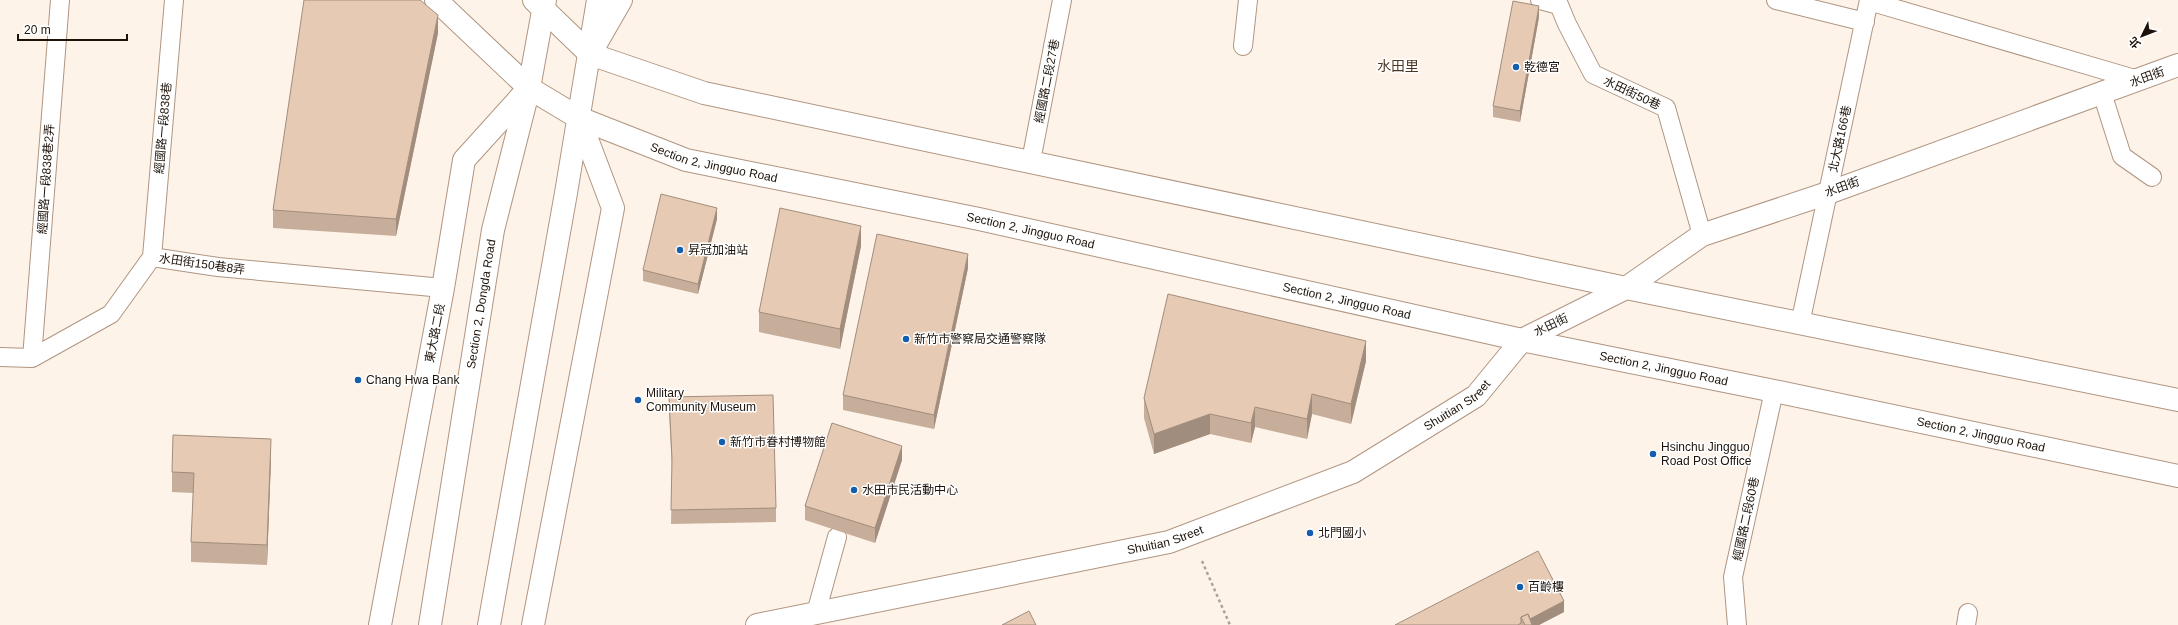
<svg xmlns="http://www.w3.org/2000/svg" width="2178" height="625" font-family="Helvetica,'Noto Sans TC',sans-serif">
  <style>
    .lines { fill: none; stroke-linecap: round; stroke-linejoin: round }
    .service-casing { stroke: #b09580; stroke-width: 20 }
    .minor-casing { stroke: #b09580; stroke-width: 24 }
    .tertiary-casing { stroke: #b09580; stroke-width: 24 }
    .secondary-casing { stroke: #b09580; stroke-width: 24 }
    .primary-casing { stroke: #b09580; stroke-width: 24 }
    .path { stroke: #ada299; stroke-width: 2.5; stroke-dasharray: 3 3; stroke-linecap: butt }
    .service { stroke: #fff; stroke-width: 18 }
    .minor { stroke: #fff; stroke-width: 22 }
    .tertiary { stroke: #fff; stroke-width: 22 }
    .secondary { stroke: #fff; stroke-width: 22 }
    .primary { stroke: #fff; stroke-width: 22 }
    .wall { fill: #c6ae9a }
    .shaded-wall { fill: #a18d7d }
    .building { fill: #e6cab3; stroke: #a18d7d }
    .poi-dot { fill: #155dad; stroke: #fff; stroke-width: 1.5 }
    .labels { text-anchor: middle; dominant-baseline: central; stroke-width: 3; stroke-linejoin: round; paint-order: stroke }
    .poi-label { font-size: 12px; fill: #1c120a; stroke: #fff; text-anchor: start }
    .street-label { font-size: 12px; fill: #1c120a; stroke: #fff }
    .quarter-label { font-size: 14px; fill: #4d3724; stroke: #fff }
  </style>
  <rect width="100%" height="100%" fill="#fef3e9"/>
  <g class="lines">
    <g class="service-casing">
      <path id="service" d="M1540 0 1559 5
        M1557 0 1567 24 1593 74 1666 108 1702 235
        M1776 0 1865 22
        M1869 1 2138 80
        M1243 46 1248 0
        M2102 93 2122 156 2152 177
        M1031 161 1062 0
        M152 257 174 0
        M1800 324 1869 0
        M0 357 32 358 111 314 152 257 218 267 443 288
        M32 358 60 0
        M816 613 837 537
        M1737 625 1733 577 1774 391
        M1966 625 1968 613"/>
    </g>
    <g class="minor-casing">
      <path id="minor" d="M1522 340 1626 288 1702 235 1828 193 2178 65"/>
    </g>
    <g class="tertiary-casing">
      <g id="tertiary">
        <path d="M590 54 621 0"/>
        <path d="M380 625 443 288 464 160 529 88"/>
        <path d="M533 625 613 208 579 118"/>
        <path id="s1" d="M757 625 1169 542 1353 472 1476 396 1522 340"/>
      </g>
    </g>
    <g class="secondary-casing">
      <g id="secondary">
        <path id="s2" d="M430 625 493 230 529 88 545 0"/>
        <path d="M489 625 566 193 598 0"/>
      </g>
    </g>
    <g class="primary-casing">
      <g id="primary">
        <path id="s3" d="M436 0 529 88 579 118 686 160 979 219 1522 340 1774 391 2178 476"/>
        <path d="M534 0 590 54 704 93 1626 288 2178 400"/>
      </g>
    </g>
    <path class="path" d="M1202 561 1230 625"/>
    <use href="#service" class="service"/>
    <use href="#minor" class="minor"/>
    <use href="#tertiary" class="tertiary"/>
    <use href="#secondary" class="secondary"/>
    <use href="#primary" class="primary"/>
  </g>
  <path class="wall" d="M1539 17 1520 122 1493 117V106Z
    M438 33 396 236 273 228V210Z
    M717 219 698 294 643 281V270Z
    M861 246 840 349 759 332V312Z
    M968 268 934 429 843 410V395Z
    M1366 361 1351 424 1312 414 1307 439 1255 427 1251 443 1210 434 1154 454 1144 418V398Z
    M669 397 776 508V522L671 524 672 470 669 411Z
    M271 459 267 565 191 562V542L193 493 172 492V472Z
    M902 460 875 543 805 520V506Z
    M1564 612 1539 625H1395Z"/>
  <path class="shaded-wall" d="M1539 6V17L1520 122V111Z
    M438 15V33L396 236V219Z
    M717 208V219L698 294V284Z
    M861 226V246L840 349V329Z
    M968 254V268L934 429V415Z
    M1366 341V361L1351 424V404Z
    M1312 394V414L1307 439V419Z
    M1255 407V427L1251 443V423Z
    M1210 414V434L1154 454V434Z
    M271 439V459L267 565V545Z
    M902 446V460L875 543V528Z
    M1564 601V612L1539 625H1525L1524 622Z"/>
  <path class="building" d="M304 0H420L438 15 396 219 273 210Z
    M1513 1 1539 6 1520 111 1493 106Z
    M661 194 717 208 698 284 643 270Z
    M780 208 861 226 840 329 759 312Z
    M877 234 968 254 934 415 843 395Z
    M1168 294 1366 341 1351 404 1312 394 1307 419 1255 407 1251 423 1210 414 1154 434 1144 398Z
    M773 395 776 508 671 510 672 459 669 397Z
    M832 423 902 446 875 528 805 506Z
    M173 435 271 439 267 545 191 542 194 473 172 472Z
    M1538 551 1564 601 1530 619 1528 614 1521 617V623L1518 625H1395Z
    M1029 611 1036 625H1002Z
    M1528 614 1532 625H1525L1521 617Z"/>
  <g class="poi-dot">
    <circle cx="1516" cy="67" r="4"/>
    <circle cx="680" cy="250" r="4"/>
    <circle cx="906" cy="339" r="4"/>
    <circle cx="358" cy="380" r="4"/>
    <circle cx="638" cy="400" r="4"/>
    <circle cx="722" cy="442" r="4"/>
    <circle cx="1653" cy="454" r="4"/>
    <circle cx="854" cy="490" r="4"/>
    <circle cx="1310" cy="533" r="4"/>
    <circle cx="1520" cy="587" r="4"/>
  </g>
  <g class="labels">
    <g class="poi-label">
      <text x="1524" y="67">乾德宮</text>
      <text x="688" y="250">昇冠加油站</text>
      <text x="914" y="339">新竹市警察局交通警察隊</text>
      <text x="366" y="380">Chang Hwa Bank</text>
      <text x="646" y="393">Military<tspan x="646" dy="14">Community Museum</tspan></text>
      <text x="730" y="442">新竹市眷村博物館</text>
      <text x="1661" y="447">Hsinchu Jingguo<tspan x="1661" dy="14">Road Post Office</tspan></text>
      <text x="862" y="490">水田市民活動中心</text>
      <text x="1318" y="533">北門國小</text>
      <text x="1528" y="587">百齡樓</text>
    </g>
    <g class="street-label">
      <text transform="translate(2147 77) rotate(-20)">水田街</text>
      <text transform="translate(1047 81) rotate(-79)">經國路二段27巷</text>
      <text transform="translate(1632 93) rotate(25)">水田街50巷</text>
      <text transform="translate(163 128) rotate(-85)">經國路一段838巷</text>
      <text transform="translate(1840 139) rotate(-78)">北大路166巷</text>
      <text stroke="none"><textPath href="#s3" startOffset="329">Section 2, Jingguo Road</textPath></text>
      <text transform="translate(46 179) rotate(-86)">經國路一段838巷2弄</text>
      <text transform="translate(1842 187) rotate(-20)">水田街</text>
      <text stroke="none"><textPath href="#s3" startOffset="653">Section 2, Jingguo Road</textPath></text>
      <text transform="translate(202 264) rotate(8)">水田街150巷8弄</text>
      <text stroke="none"><textPath href="#s3" startOffset="977">Section 2, Jingguo Road</textPath></text>
      <text stroke="none"><textPath href="#s2" startOffset="325">Section 2, Dongda Road</textPath></text>
      <text transform="translate(1551 325) rotate(-26)">水田街</text>
      <text transform="translate(435 333) rotate(-79)">東大路二段</text>
      <text stroke="none"><textPath href="#s3" startOffset="1301">Section 2, Jingguo Road</textPath></text>
      <text stroke="none"><textPath href="#s1" startOffset="741">Shuitian Street</textPath></text>
      <text stroke="none"><textPath href="#s3" startOffset="1625">Section 2, Jingguo Road</textPath></text>
      <text transform="translate(1746 519) rotate(-78)">經國路二段60巷</text>
      <text stroke="none"><textPath href="#s1" startOffset="417">Shuitian Street</textPath></text>
    </g>
    <g class="quarter-label">
      <text x="1398" y="66">水田里</text>
    </g>
  </g>
  <g transform="translate(2142 36) rotate(227)" stroke="#ffffff" stroke-width="3" paint-order="stroke">
  <path d="M0-3L7 15L0 10L-7 15Z" fill="#1c120a"/>
  <text y="-6" font-size="11" font-weight="bold" text-anchor="middle" fill="#1c120a">北</text>
  </g>
  <path d="M18 34v6h109v-6" fill="none" stroke="#1c120a" stroke-width="2"/>
  <text x="24" y="34" font-size="12" fill="#1c120a" stroke="#ffffff" stroke-width="3" paint-order="stroke">20 m</text>
</svg>
